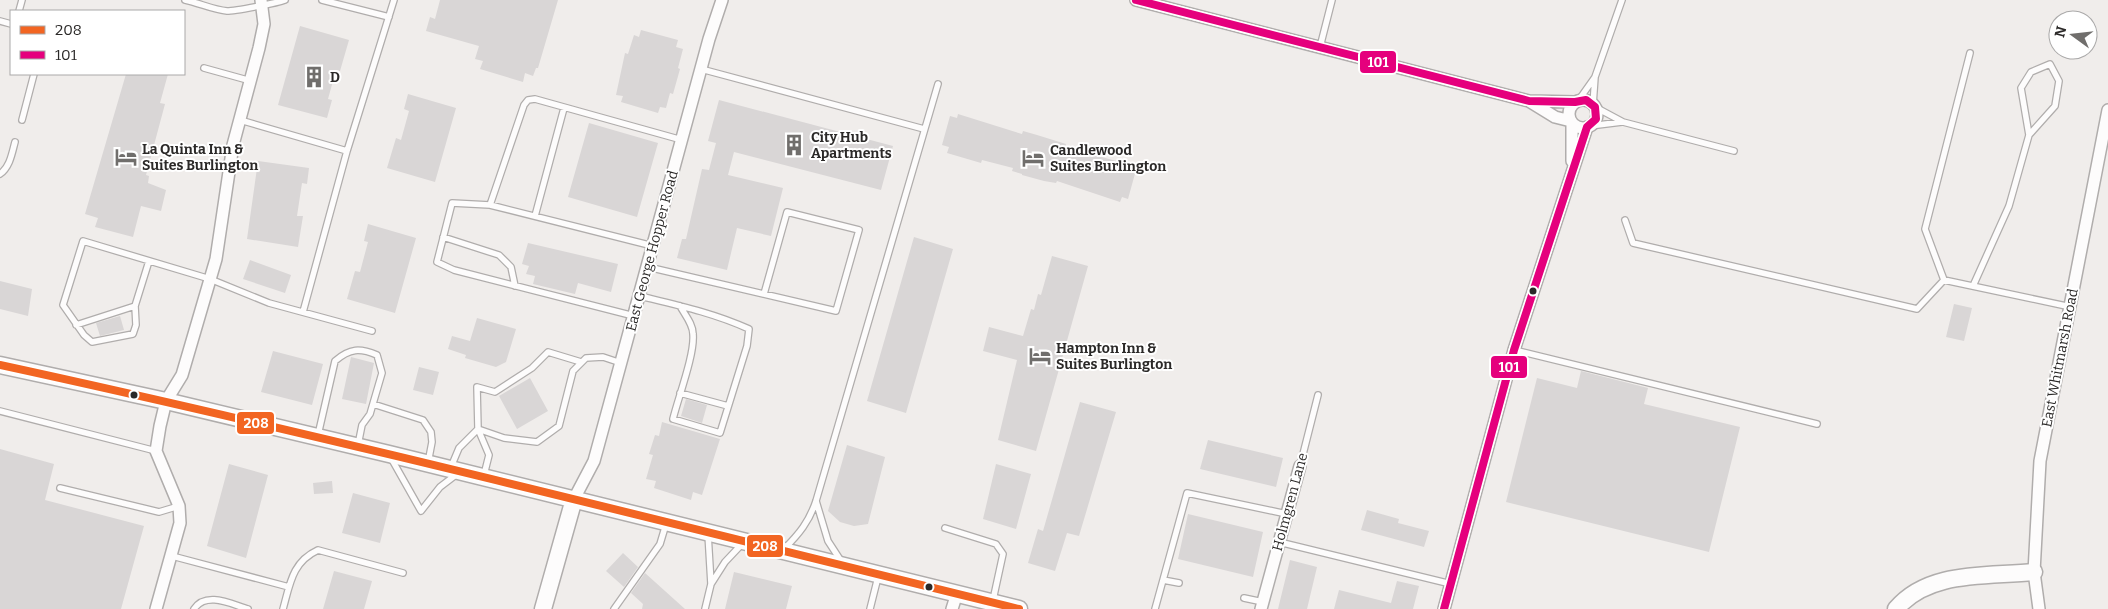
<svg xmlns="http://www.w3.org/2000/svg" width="2108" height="609" font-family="Bitter,serif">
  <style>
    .building { fill: #d9d6d6 }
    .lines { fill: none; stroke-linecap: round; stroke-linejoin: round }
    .lane-casing { stroke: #b0adac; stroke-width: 8 }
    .street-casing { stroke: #b0adac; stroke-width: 14 }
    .secondary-casing { stroke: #b0adac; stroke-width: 19 }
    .lane { stroke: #fdfcfc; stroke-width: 5.5 }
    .street { stroke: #fdfcfc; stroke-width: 11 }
    .secondary { stroke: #fdfcfc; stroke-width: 16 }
    .bus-1-casing { stroke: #fff; stroke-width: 11 }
    .bus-2-casing { stroke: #fff; stroke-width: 11 }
    .bus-1 { stroke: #f26522; stroke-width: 8 }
    .bus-2 { stroke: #e5007d; stroke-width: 8 }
    .bus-dot { fill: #2b2928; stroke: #fff; stroke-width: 2 }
    .labels { text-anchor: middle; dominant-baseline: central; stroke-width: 4; stroke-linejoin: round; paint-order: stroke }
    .poi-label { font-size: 14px; font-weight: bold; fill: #2b2928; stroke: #fff; text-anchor: start }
    .street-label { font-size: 14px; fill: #2b2928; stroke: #fff }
    .line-badge { stroke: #fff; stroke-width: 2 }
    .badge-label { font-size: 14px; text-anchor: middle; font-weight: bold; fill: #fff }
  </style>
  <rect width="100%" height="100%" fill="#f0edeb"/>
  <path class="building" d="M440 0H558L538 68H536L533 76 525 73 523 82 480 69 483 61 475 59 479 46 426 31 430 17 435 19Z
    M300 26 349 40 340 71 336 70 328 99 332 100 327 118 278 105Z
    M641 30 678 40 676 47 683 49 678 68 680 69 673 94 670 93 666 108 660 107 658 113 621 102 623 96 616 95 625 53 628 54 634 35 639 37Z
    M126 74H168L160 103 165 104 146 175 149 176 148 183 166 190 161 211 141 206 133 237 95 227 98 218 85 214Z
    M408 94 456 108 435 182 387 168 396 138 401 140 409 111 404 109Z
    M719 100 893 146 881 190 734 152 728 175 783 188 771 236 737 228 727 270 677 258 682 239H686L702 169 709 170 716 143 708 141Z
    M958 114 1022 134 1023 131 1037 135 1066 144 1065 147 1131 165 1130 168 1136 170 1128 199 1122 197 1120 202 1057 181 1056 183 1044 181 1022 175V174L1012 171 1013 168 982 160 981 163 947 153 949 147 942 145 950 116 957 118Z
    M589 123 658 143 637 217 568 197Z
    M258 161 309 168 307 184 302 183 297 216H303L298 247 247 239Z
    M368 224 416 238 395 313 347 299 355 271 360 272 368 242 364 241Z
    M914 237 953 249 906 413 867 401Z
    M528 243 618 264 611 292 578 283 575 294 533 284 535 276 526 274 529 266 522 264Z
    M1052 256 1088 266 1036 451 998 440 1017 360 983 351 989 327 1023 336 1031 309 1034 310 1038 294 1041 295Z
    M250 260 291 275 285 293 243 279Z
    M0 281 32 289 28 316 0 309Z
    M1954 304 1972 308 1964 341 1946 337Z
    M120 316 124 330 100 336 96 323Z
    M477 318 516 329 506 362 496 367 465 358 466 355 448 349 452 336 470 341Z
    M273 351 323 364 312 405 261 392Z
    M351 357 374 363 366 404 342 399Z
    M419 367 439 372 433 395 413 390Z
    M1581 371 1648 388 1644 404 1740 427 1709 552 1506 502 1537 378 1577 388Z
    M530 378 548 411 517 429 499 396Z
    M686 399 707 405 702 423 681 416Z
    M1080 402 1116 412 1079 536 1067 533 1055 571 1028 563 1038 529 1043 531Z
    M662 422 720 439 702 495 693 492 691 500 654 488 656 481 646 479 653 455 649 454 655 435 659 436Z
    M1208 440 1283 458 1276 487 1200 469Z
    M847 445 885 457 868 524 854 526 840 522 828 511Z
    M0 449 54 464 45 500 144 526 121 609H0Z
    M229 464 268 475 246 558 207 546Z
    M996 464 1031 474 1016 529 983 519Z
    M332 481 333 493 314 494 313 483Z
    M353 493 390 503 380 543 342 533Z
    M1367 510 1399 519 1398 523 1429 531 1424 547 1361 530Z
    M1188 514 1263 532 1253 577 1178 559Z
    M623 553 638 567 624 587 606 571Z
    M1290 560 1317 567 1307 609H1278Z
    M334 571 372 581 364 609H323Z
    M734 572 792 586 786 609H725Z
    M645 573 685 609H642L643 604 631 593Z
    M1397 581 1419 586 1413 609H1334L1339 590 1391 603Z"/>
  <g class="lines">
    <g class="lane-casing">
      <path id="lane" d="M185 0C199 3 214 10 227 11 234 11 278 3 285 0
        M322 0 389 17
        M19 11 22 0
        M0 21 11 24
        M1320 47 1332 0
        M204 68 251 81
        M701 69 924 129
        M1578 101 1595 77
        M1593 105 1595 77 1622 0
        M1595 107 1623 122 1734 151
        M22 120 34 74
        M240 120 347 151
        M1590 126 1622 122
        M0 174C10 167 12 153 15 142
        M490 205 524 105 528 100 535 99 682 140
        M535 216 564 108
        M1625 220 1633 243 1917 309 1944 280 2071 307
        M443 237 499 255 511 267 515 286
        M149 261 135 306 136 325 133 334 92 342 84 335 63 305 83 241 210 279 269 303 372 331
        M648 267 836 311 859 230 787 212 764 294
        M1944 280 1925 229 1970 53
        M1973 286 2009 206 2029 135 2055 106 2059 81 2050 64 2031 72 2021 88 2029 135
        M640 296C677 305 714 313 749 329L747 346 720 433 673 419C678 398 695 354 693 334 693 324 685 315 680 306
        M303 312 347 151 394 0
        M634 316 454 270 437 262 452 203 490 205 653 246
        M76 325 135 306
        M1514 350 1817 424
        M680 393 728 406
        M373 404 423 420 431 432 432 442 428 463
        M0 411 156 451
        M478 429 504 438 537 442 559 426 573 371 586 358 603 357 621 363
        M318 435 335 361C350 348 360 348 377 355L382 373 370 414 362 425 358 445
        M391 458 421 511 440 487 457 474
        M1300 466 1318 395
        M451 467 459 448 478 429
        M484 475 489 455 478 429 477 387 495 392 532 368 548 352 581 362
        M60 488 159 512 179 506
        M816 501 828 541 841 561
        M945 528 996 544 1003 554 993 600
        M1279 542 1451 584
        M784 549C799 534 809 522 816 501L938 84
        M172 556 289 587
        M1163 580 1179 583
        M711 584 725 562 742 544
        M1244 598 1263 602
        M194 609C206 591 231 604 248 609
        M283 609C290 584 292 562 318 550L403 573
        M614 609 660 544 666 524
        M705 609 711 584 708 534
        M870 609 878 577
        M1155 609 1187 493 1287 514"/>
    </g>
    <g class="street-casing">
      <path id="street" d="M1136 0 1529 101 1575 102
        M1569 114a14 14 0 1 1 28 0a14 14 0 1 1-28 0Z
        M1529 101 1555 117 1571 121
        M1572 123V161
        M574 499 594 461 709 39 722 0
        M156 609 180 523 179 506 156 451 160 426 166 401 182 375 216 259 233 145 259 48 264 24 261 0
        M952 609 957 593
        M1261 609 1300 466
        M1444 609 1514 350 1587 127
        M2039 609 2034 572 2040 461 2108 110"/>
    </g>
    <g class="secondary-casing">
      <path id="secondary" d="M0 365 166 401 389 454 1019 609
        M543 609 574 499
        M1896 609C1929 570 1987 577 2034 572"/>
    </g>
    <use href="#lane" class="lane"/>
    <use href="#street" class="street"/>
    <use href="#secondary" class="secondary"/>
    <g class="bus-1-casing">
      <path id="bus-1" d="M0 365C341 439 680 526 1019 609"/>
    </g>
    <g class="bus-2-casing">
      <path id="bus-2" d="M1136 0 1529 101 1575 102 1586 100 1595 107 1596 119 1587 127 1514 350 1444 609"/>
    </g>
    <use href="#bus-1" class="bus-1"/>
    <use href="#bus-2" class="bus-2"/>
  </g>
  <defs>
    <g id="building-bare" transform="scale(1.725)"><path d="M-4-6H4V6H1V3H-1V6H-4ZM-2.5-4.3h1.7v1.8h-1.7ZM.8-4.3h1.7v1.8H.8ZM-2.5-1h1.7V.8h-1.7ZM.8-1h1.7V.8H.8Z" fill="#706e6c" stroke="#fff" stroke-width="2.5" paint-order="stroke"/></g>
    <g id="hotel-bare" transform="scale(1.725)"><path d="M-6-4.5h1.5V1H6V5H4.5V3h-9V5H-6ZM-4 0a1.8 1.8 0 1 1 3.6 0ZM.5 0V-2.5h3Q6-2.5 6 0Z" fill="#706e6c" stroke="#fff" stroke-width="2.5" paint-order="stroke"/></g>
  </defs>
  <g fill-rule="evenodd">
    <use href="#building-bare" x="314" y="77"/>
    <use href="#building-bare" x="794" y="145"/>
    <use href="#hotel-bare" x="126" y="157"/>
    <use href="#hotel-bare" x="1033" y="158"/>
    <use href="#hotel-bare" x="1040" y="356"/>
  </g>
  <g class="bus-dot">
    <circle cx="1533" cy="291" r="4.5"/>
    <circle cx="134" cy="395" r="4.5"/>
    <circle cx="929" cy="587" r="4.5"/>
  </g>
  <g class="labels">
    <g class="poi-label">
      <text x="330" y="77">D</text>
      <text x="811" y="137">City Hub<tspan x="811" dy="16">Apartments</tspan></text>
      <text x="142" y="149">La Quinta Inn &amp;<tspan x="142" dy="16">Suites Burlington</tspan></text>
      <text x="1050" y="150">Candlewood<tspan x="1050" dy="16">Suites Burlington</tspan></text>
      <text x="1056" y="348">Hampton Inn &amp;<tspan x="1056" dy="16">Suites Burlington</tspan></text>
    </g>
    <g class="street-label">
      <text transform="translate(652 251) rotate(-75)">East George Hopper Road</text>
      <text transform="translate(2060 358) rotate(-79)">East Whitmarsh Road</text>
      <text transform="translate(1290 502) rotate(-75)">Holmgren Lane</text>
    </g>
  </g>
  <g class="line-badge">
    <rect x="1359" y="50" width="38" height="24" rx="5" fill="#e5007d"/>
    <rect x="1490" y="355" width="38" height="24" rx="5" fill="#e5007d"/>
    <rect x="236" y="411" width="39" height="24" rx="5" fill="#f26522"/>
    <rect x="746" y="534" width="38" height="24" rx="5" fill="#f26522"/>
  </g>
  <g class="badge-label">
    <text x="1378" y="67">101</text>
    <text x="1509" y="372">101</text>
    <text x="256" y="428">208</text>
    <text x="765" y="551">208</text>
  </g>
  <rect x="10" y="10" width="175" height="65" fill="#ffffff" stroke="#aaa9a9"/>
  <rect x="20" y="26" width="25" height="8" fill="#f26522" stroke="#aaa9a9"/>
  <text x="55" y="35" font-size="15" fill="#2b2928">208</text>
  <rect x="20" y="51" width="25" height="8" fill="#e5007d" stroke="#aaa9a9"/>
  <text x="55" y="60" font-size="15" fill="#2b2928">101</text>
  <g transform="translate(2073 35) rotate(285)"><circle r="24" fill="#ffffff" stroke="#aaa9a9"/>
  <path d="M0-4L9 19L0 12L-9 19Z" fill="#706e6c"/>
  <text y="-8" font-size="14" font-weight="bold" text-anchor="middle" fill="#2b2928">N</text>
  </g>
</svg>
